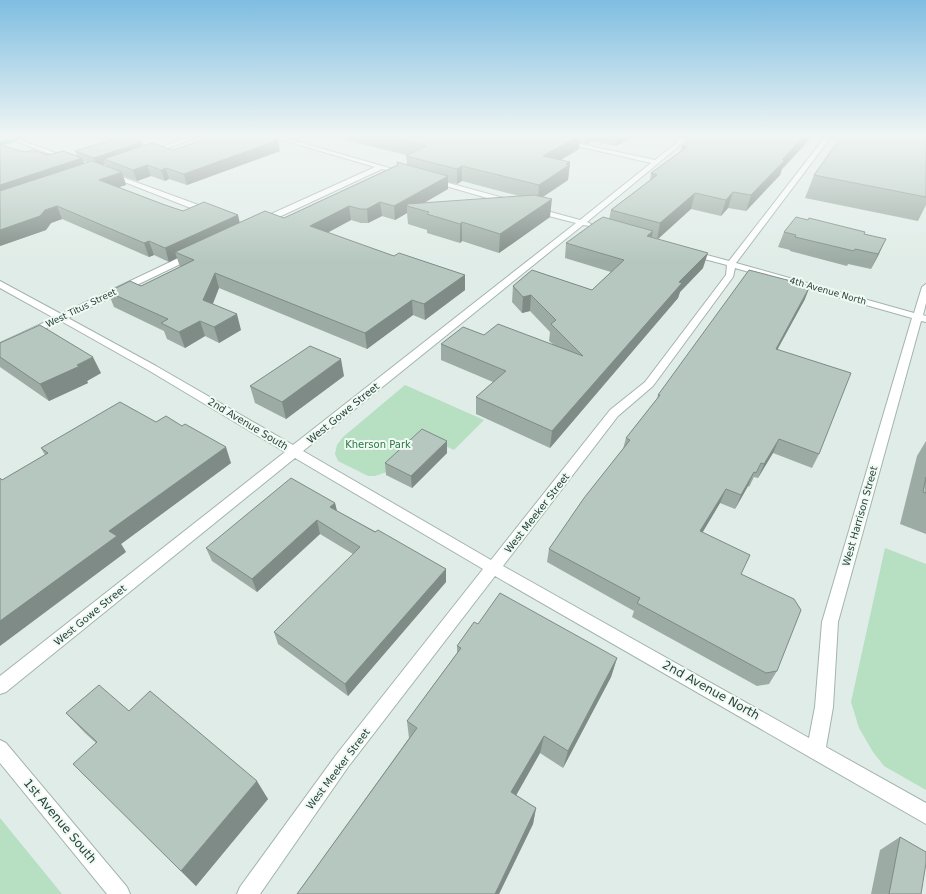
<svg xmlns="http://www.w3.org/2000/svg" width="926" height="894" font-family="'DejaVu Sans',sans-serif">
  <style>
    .green { fill: #b7dfc1 }
    .lines { fill: none; stroke-linecap: round; stroke-linejoin: round }
    .minor-casing { stroke: #a2b4ae; stroke-width: 2 }
    .major-casing { stroke: #c0c9c6; stroke-width: 2 }
    .minor { fill: #fff; fill-rule: evenodd }
    .major { fill: #61a592; fill-rule: evenodd }
    .wall { fill: #9caba4; fill-rule: evenodd }
    .shaded-wall { fill: #7f8b86 }
    .building { fill: #b5c7bf; stroke: #7f8b86 }
    .labels { text-anchor: middle; dominant-baseline: central; stroke-width: 4; stroke-linejoin: round; paint-order: stroke }
    .far-street-label { font-size: 9px; fill: #1f3e35; stroke: #f1f9f4 }
    .street-label { font-size: 10px; fill: #1f3e35; stroke: #f1f9f4 }
    .park-label { font-size: 10px; fill: #267844; stroke: #f1f9f4 }
    .near-street-label { font-size: 12px; fill: #1f3e35; stroke: #f1f9f4 }
  </style>
  <rect width="100%" height="100%" fill="#e0ece7"/>
  <path class="green" d="M405 385 484 420 454 450 426 437 387 472 375 476H368L338 461 335 454 337 445 343 437Z
    M885 548 926 564V790L884 766 873 752 859 728 851 702Z
    M0 818 62 894H0Z"/>
  <g class="lines">
    <g class="minor-casing">
      <path id="minor" d="M4 137H12L72 159 67 160Z
        M190 137H198L151 154 146 153Z
        M272 137H281L407 173 404 175 382 169 266 223H260V219L375 167Z
        M538 137H548L655 160 674 145 681 137H687L678 147 587 222 591 224 590 226 583 225 303 451 491 560 610 410 645 382 726 275 727 265 689 255V251H692L729 261 825 137H831L736 263 914 313 922 287 926 284V303L923 315 926 316V322L921 321 838 622 833 707 826 747 926 803V824L495 576 348 767 260 894H237L240 887 336 755 483 569 295 458 6 692 0 694V676L285 452 148 370 61 321 0 350V343L54 318 0 288V281L61 314 189 253H195V257L68 318 156 366 293 445 576 223 533 212V208H536L580 220 651 163ZM735 268 912 318 822 622 815 707 809 738 503 566 618 416 653 386 733 277Z
        M111 173 212 210 213 212 209 214H206L109 176 108 175Z
        M434 179 511 200 512 202 508 204 432 182 431 181Z
        M0 740 6 743 127 887 130 894H107L0 763Z"/>
    </g>
    <g class="major-casing">
      <path id="major" d="M18 137H27L0 146V142Z"/>
    </g>
    <use href="#minor" class="minor"/>
    <use href="#major" class="major"/>
  </g>
  <path class="wall" d="M345 137H632L616 146 591 141 587 144 580 142 579 149 561 160 570 162 568 180 543 197 550 217 499 253 462 241 460 243 427 233V230L408 224 407 213 395 220 382 216 368 223H361L351 220 327 233 394 256 465 275V290L425 320 413 315 367 349 219 288 213 304 241 330 219 343 205 336 185 348 167 339 164 331 114 307 108 292 141 286 180 267 177 258 169 262 154 255 149 257 62 219 51 223 46 230 0 246V145L25 152 48 155 77 156 75 151 142 142 143 146 173 150 280 151 187 185 169 179 165 181 151 176 137 181 123 176 126 185 119 187 165 205 183 211 240 222 284 218 397 165V162L407 165 406 155 346 140ZM83 161 88 163 84 164ZM105 164 106 167 102 165ZM462 181 519 196 424 203 448 189V182L457 184Z
    M687 137H812L782 169 780 175 746 211 728 208 721 216 691 209 657 239 703 268 680 292 678 298 550 448 476 414V397L493 382 441 360V344L484 335 554 345 549 341 550 332 530 311 522 313 512 302 513 286 592 290 611 272 565 258 566 243 609 219 611 210 650 181 651 173 680 152 682 146 691 139 688 138Z
    M926 137V205L918 221 805 198 814 175Z
    M784 232 864 234 879 254 871 269 848 264 847 266 790 251V250L778 247Z
    M805 299 777 350 819 454 812 468 773 453 758 478 754 477 749 487 748 486 735 509 720 503 702 533 741 574 777 671 769 684 757 686 632 617 634 611 547 562 549 549 623 449 626 438 657 399 658 395Z
    M0 343 101 373 87 381 88 383 49 401 0 367Z
    M344 376 286 419 255 403 250 386Z
    M156 422 231 463 121 544 126 552 2 480 45 455 41 448Z
    M447 441V453L412 488 386 475 385 463Z
    M926 441V534L900 524 917 456Z
    M335 503 337 511 446 569V582L348 696 278 644 274 632 353 554 320 534 257 592 212 561 206 548Z
    M478 624 617 658 611 677 563 768 540 753 516 795 536 808 533 824 499 894H297L409 738 407 721 457 653V646Z
    M129 711 268 799 196 886 181 871 96 743 85 733 66 713Z
    M900 837 921 894H871L880 850Z"/>
  <path class="shaded-wall" d="M577 137H580L579 149 542 171 543 156Z
    M588 137H592L591 141 587 144Z
    M617 137H632L616 146Z
    M803 137H812L782 169 780 175 746 211 751 195 782 160Z
    M278 140 280 151 187 185 184 174Z
    M142 142 144 151 104 159 105 164 97 166 94 158Z
    M82 158 87 170 0 199V185Z
    M570 162 568 180 538 200 539 185Z
    M147 165 151 176 137 181 133 170Z
    M462 166V181L457 184V169Z
    M166 168 169 179 165 181 161 170Z
    M122 172 126 185 104 192 99 180Z
    M448 176V189L415 208 407 206V213L395 220 394 206Z
    M733 192 728 208 721 216 726 200Z
    M695 193 691 209 657 240 660 223Z
    M552 199 550 217 499 253 500 234Z
    M380 202 382 216 368 223 367 209Z
    M57 206 62 219 51 223 46 230 0 246V230L45 210Z
    M349 206 351 220 312 241 310 226Z
    M238 215 241 228 175 252 177 258 169 262 165 248Z
    M462 222V241L460 243V224Z
    M653 231 650 246 647 236Z
    M886 239 879 254 871 269 878 254Z
    M149 241 154 255 149 257 144 243Z
    M708 253 703 268 680 292 678 298 550 448 552 431 679 282Z
    M215 273 219 288 208 315 203 300Z
    M465 275V290L425 320 424 304Z
    M810 286 805 299 770 363 776 349Z
    M531 295 530 311 522 313 523 297Z
    M412 300 413 315 367 349 365 333Z
    M237 314 241 330 219 343 214 327Z
    M200 321 205 336 185 348 179 332Z
    M93 357 101 373 87 381 88 383 49 401 40 384Z
    M341 359 344 376 286 419 282 402Z
    M779 439 773 453 758 478 764 464Z
    M447 441V453L412 488 411 476Z
    M226 447 231 463 121 544 126 552 0 646V621L109 531Z
    M754 472 748 486 735 509 741 495Z
    M726 489 720 503 695 545 700 531Z
    M335 503 338 516 330 507Z
    M317 520 320 534 257 592 252 579Z
    M446 569V582L348 696 345 684Z
    M617 658 611 677 563 768 568 751Z
    M544 736 540 753 509 808 511 792Z
    M257 781 268 799 196 886 181 871Z
    M536 808 533 824 499 894H495Z"/>
  <path class="building" d="M121 137 142 142 94 158 75 151Z
    M212 137H265L278 140 184 174 166 168 161 170 147 165 133 170 104 159 151 143 173 150Z
    M389 137H577L543 156 570 162 566 164 569 165 539 185 462 166 457 169 406 156 426 146Z
    M694 137H803L782 160H785L751 195 733 192 726 200 695 193 660 223 611 210 657 175 651 173 687 147 682 146Z
    M841 137H926V197L814 175Z
    M0 145 25 152 33 150 48 155 63 151 82 158 0 185Z
    M92 161 122 172 99 180 165 205 183 211 204 202 238 215 165 248 149 241 144 243 57 206 45 210 40 216 0 230V191Z
    M397 162 448 176 394 206 380 202 367 209H360L349 206 310 226 394 256 399 253 465 275 424 304 412 300 365 333 215 273 203 300 237 314 214 327 200 321 179 332 161 323 168 319 108 292 130 281 141 286 194 260 175 252 265 211 284 218 398 165Z
    M534 195 552 199 500 234 462 222 460 224 427 214 429 212 407 206V204Z
    M603 217 653 231 647 236 708 253 679 282 682 283 552 431 476 397 506 371 441 344 463 327 484 335 498 324 583 356 551 324 556 320 531 295 523 297 513 286 532 270 592 290 624 260 566 243 595 222Z
    M796 217 808 220 809 218 865 232 864 234 886 239 878 254 855 249 854 251 795 237 796 235 784 232Z
    M749 270 810 286 776 349 851 373 819 454 779 439 764 464 761 463 756 473 754 472 741 495 726 489 700 531 750 555 741 574 794 599 801 610 777 671 766 673 637 603 640 598 549 549 584 498 630 440 626 438 660 395H658Z
    M40 325 93 357 77 365 80 366 40 384 0 357V343Z
    M310 346 341 359 282 402 250 386Z
    M120 402 156 422 166 416 182 426 185 424 226 447 109 531 117 536 0 621V478L2 480 48 453 41 448Z
    M422 429 447 441 411 476 385 463Z
    M926 477V493L923 492Z
    M291 478 335 503 330 507 375 532 378 530 446 569 345 684 274 632 360 547 317 520 252 579 206 548Z
    M500 593 617 658 568 751 544 736 511 792 536 808 495 894H297L417 728 407 721 461 648 457 646 474 622 478 624Z
    M99 685 129 711 150 691 257 781 181 871 73 764 97 742 66 713Z
    M900 837 926 852V863L921 894H889Z"/>
  <linearGradient id="sky" x2="0" y2="1"><stop stop-color="#7fbde1"/><stop offset="0.52" stop-color="#f1f6f4"/><stop offset="1" stop-color="#f1f6f4" stop-opacity="0"/></linearGradient>
  <rect width="926" height="262" fill="url(#sky)"/>
  <g class="labels">
    <g class="far-street-label">
      <text transform="translate(828 291) rotate(16)">4th Avenue North</text>
      <text transform="translate(81 308) rotate(-26)">West Titus Street</text>
    </g>
    <g class="street-label">
      <text transform="translate(343 413) rotate(-39)">West Gowe Street</text>
      <text transform="translate(248 424) rotate(31)">2nd Avenue South</text>
      <text transform="translate(537 513) rotate(-52)">West Meeker Street</text>
      <text transform="translate(860 516) rotate(-74)">West Harrison Street</text>
      <text transform="translate(90 615) rotate(-39)">West Gowe Street</text>
      <text transform="translate(338 769) rotate(-53)">West Meeker Street</text>
    </g>
    <g class="park-label">
      <text x="378" y="444">Kherson Park</text>
    </g>
    <g class="near-street-label">
      <text transform="translate(711 690) rotate(29)">2nd Avenue North</text>
      <text transform="translate(60 821) rotate(50)">1st Avenue South</text>
    </g>
  </g>
</svg>
